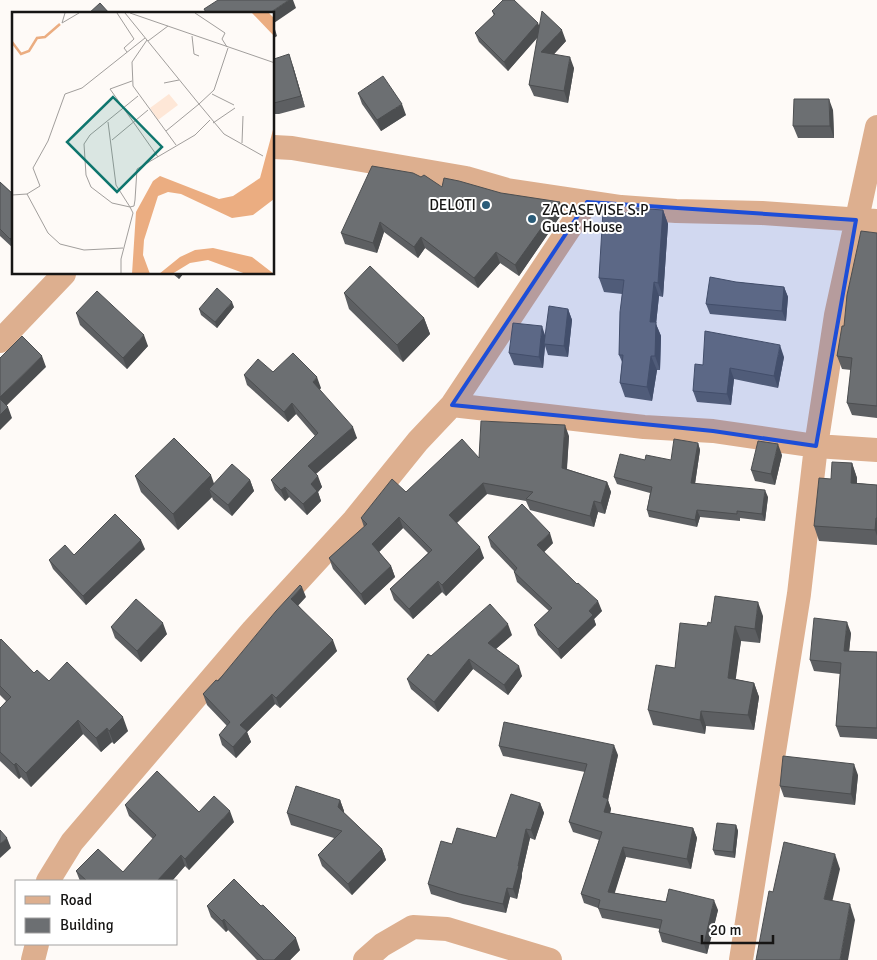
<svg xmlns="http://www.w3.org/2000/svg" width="877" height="960" font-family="Signika,sans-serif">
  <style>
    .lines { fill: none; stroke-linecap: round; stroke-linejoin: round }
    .minor { stroke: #ddaf8f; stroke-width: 24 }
    .wall { fill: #5d5f62 }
    .shaded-wall { fill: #4c4e50 }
    .building { fill: #6c6f72; stroke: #4c4e50 }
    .marked { fill: #1d4ed8; fill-opacity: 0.2; stroke: #1d4ed8; stroke-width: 4; stroke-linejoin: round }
    .poi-dot { fill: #2a5c79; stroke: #fff; stroke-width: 2 }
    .labels { text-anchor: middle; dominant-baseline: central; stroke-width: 4; stroke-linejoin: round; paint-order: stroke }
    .poi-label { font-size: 15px; fill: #161514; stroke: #fff; text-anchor: end }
    .inset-river { fill: none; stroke: #ebad81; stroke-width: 2.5 }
    .inset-road { fill: none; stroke: #a19e9c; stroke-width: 1 }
    .view { fill: #0f766e; fill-opacity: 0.15; stroke: #0f766e; stroke-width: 2.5 }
    .inset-edge { fill: none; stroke: #161514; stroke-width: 2.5 }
  </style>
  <rect width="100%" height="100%" fill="#fefaf7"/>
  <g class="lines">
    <path class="minor" d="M274 147 292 148 466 178 507 190 621 207 676 211 762 213 877 221
      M0 341 64 274
      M452 405 644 427 713 431 816 446 877 450
      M48 881 72 842 253 630 354 520 418 441 452 405 587 202
      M33 960 37 944
      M365 960 382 945 413 927 447 929 550 960
      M741 960 799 594 816 446 836 315 877 127"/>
  </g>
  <path class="wall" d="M492 11 539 26 566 41 554 54 574 68 568 103 534 96 529 85 538 37 508 71 479 42 475 33 494 16Z
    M274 59 293 66 305 107 279 114H274Z
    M358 93 406 115 381 131 362 104Z
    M833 110 834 138H798L793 126Z
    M0 182 14 195V249L0 236Z
    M442 187 563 212 519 276 500 263 478 288 425 248 418 258 384 232 377 253 345 244 341 233Z
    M663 210 668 224 663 297 659 296 656 324 661 336 660 370H657L652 401 625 397 620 383 622 362 619 355 622 294 604 292 599 278 633 213Z
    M877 233V418L852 415 847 403 851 370 842 369 837 356 844 326Z
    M173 274H183L179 279Z
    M736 282 784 287 788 297 786 321 710 314 706 304Z
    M344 293 424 318 430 334 403 362 349 309Z
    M234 307 217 328 201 315 199 309Z
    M568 309 572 320 568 357 548 355 545 346 543 368 514 365 509 353 545 336Z
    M76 313 148 346 127 369 80 325Z
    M784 357 778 388 734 379 731 405 697 402 693 391 703 365Z
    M273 372 321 388 319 390 357 438 316 474 322 487 318 492 321 501 307 515 289 497 285 501 275 490 271 480 315 436 296 414 288 422 247 385 244 375Z
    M569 436 567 469 607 482 611 492 605 514 598 512 594 527 530 510 526 501 487 494 457 523 484 558 446 596 442 592 413 619 394 600 390 589 428 553 403 528 379 552 391 566 395 577 365 605 333 569 329 558 364 527 361 518 406 492 479 458Z
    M698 443 700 450 695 484 768 497 765 521 740 518V521L700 517 697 527 649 517 647 510 650 493 617 484 614 477 645 460H671Z
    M782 455 775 485 755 481 751 470Z
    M852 463 857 478V483L877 485V545L819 541 814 526 831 479Z
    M135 476 214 484 250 480 254 491 232 516 213 500 212 497 178 530 141 492Z
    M488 537 553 543 544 552 602 611 594 619 596 625 561 659 538 635 534 625 549 611 517 582 514 572V571L491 547Z
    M145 549 86 605 53 569 49 560 74 555Z
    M306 597 298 605 337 651 280 708 275 704 247 732 251 742 236 758 222 745 219 735 227 726 207 705 203 694Z
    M763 616 760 643 741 641 735 679 754 683 759 697 754 730 706 726 705 734 653 725 648 710 675 668 707 626 711 623Z
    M111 627 167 634 141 662 115 638Z
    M851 633 849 651 877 652V739L840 737 836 726 840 674 814 671 810 660Z
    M512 635 496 649 522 676 508 695 473 669 438 712 411 689 407 679 431 656Z
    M0 640 34 673 49 681 128 731 114 744 112 742 101 752 83 734 31 787 21 777 19 779 0 761V708L6 701 0 695Z
    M499 746 618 755 608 800 611 809 610 813 693 828 697 838 691 869 626 857 614 893 718 910 707 954 662 942 659 932 660 929 602 918 598 908 584 903 581 894 599 840 573 832 569 822 585 772 503 756Z
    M858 775 855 805 784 797 780 786Z
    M340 800 344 811V813L382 849 386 860 352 895 322 866 318 855 334 838 291 825 287 813Z
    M540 803 544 813 535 840 530 838 522 873V876L517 899 510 897 506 913 463 904 431 894 428 884 496 838Z
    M125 805 199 812 234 822 189 870 185 866 172 881H80L76 871 123 872 153 839 129 816Z
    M736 825 738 831 735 858 715 855 713 850Z
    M207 906 300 950 290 960H257L228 930 226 932 211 917Z"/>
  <path class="shaded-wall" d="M289 0H293L296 8 274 23V14H268Z
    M538 23 542 32 508 71 504 62Z
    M274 26 277 36 274 38Z
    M562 30 566 41 546 63 541 52Z
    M289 54 293 66 305 107 301 96Z
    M570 57 574 68 568 103 564 91Z
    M829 99 833 110 834 138 830 126Z
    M402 104 406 115 381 131 377 120Z
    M560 202 563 212 519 276 515 265Z
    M663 210 668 224 663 297 658 283Z
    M380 222 384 232 377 253 373 243Z
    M14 235V249L10 239Z
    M421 237 425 248 418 258 414 247Z
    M496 252 500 263 478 288 474 278Z
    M177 274H183L179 279Z
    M654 282 659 296 656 324 661 336 660 370 655 356 650 322Z
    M784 287 788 297 786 321 782 311Z
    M232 302 234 307 217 328 215 322Z
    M568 309 572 320 568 357 564 346Z
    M424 318 430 334 403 362 397 345Z
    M542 326 546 338 544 344 545 346 543 368 539 357Z
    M144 335 148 346 127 369 123 358Z
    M780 345 784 357 778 388 774 376Z
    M42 356 46 367 3 409 0 400V397Z
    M651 356 657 370 652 401 647 387Z
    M730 368 734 379 731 405 727 394Z
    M317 377 321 388 316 393 313 382Z
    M292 403 296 414 288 422 284 412Z
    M8 407 12 418 0 430V415Z
    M565 425 569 436 566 479 562 468Z
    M353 427 357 438 312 477 308 466Z
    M698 443 700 450 694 490 691 483Z
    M778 444 782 455 775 485 771 474Z
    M852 463 857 478 856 498 851 483Z
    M211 475 217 492 209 489 212 497 178 530 173 514Z
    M318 476 322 487 318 492 321 501 307 515 303 504 311 484Z
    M250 480 254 491 232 516 228 505Z
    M607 482 611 492 605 514 601 503Z
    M483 483 487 494 453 526 449 515Z
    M285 487 289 497 285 501 281 490Z
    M765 490 768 497 765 521 762 514Z
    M594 501 598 512 594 527 590 516Z
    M697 510 700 517 697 527 695 520Z
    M399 517 403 528 376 555 372 544Z
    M876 518 877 521V536L875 530Z
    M550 533 553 543 541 555 537 545Z
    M141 540 145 549 86 605 83 596Z
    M480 547 484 558 446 596 442 585Z
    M391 566 395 577 365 605 361 594Z
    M438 581 442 592 413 619 409 609Z
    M302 587 306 597 295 609 291 599Z
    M598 601 602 611 594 619 596 625 561 659 558 649Z
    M758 602 763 616 760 643 755 629Z
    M847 622 851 633 848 662 844 651Z
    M163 623 167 634 141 662 137 651Z
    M508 624 512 635 491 653 488 643Z
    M735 626 741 641 734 692 728 678Z
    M333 640 337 651 280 708 276 698Z
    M469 659 473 669 438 712 434 702Z
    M519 666 522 676 508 695 504 685Z
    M754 683 759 697 754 730 748 715Z
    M272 694 275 704 247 732 251 742 236 758 233 747 240 725Z
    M701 711 706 726 705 734 700 720Z
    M123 717 128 731 114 744 109 731Z
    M78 720 83 734 31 787 26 773Z
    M107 728 112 742 101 752 96 738Z
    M614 745 618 755 608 800 611 809 608 822 604 812 603 797Z
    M16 763 21 777 19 779 14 765Z
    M854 764 858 775 855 805 851 794Z
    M340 800 344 811 342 818 338 807Z
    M540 803 544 813 535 840 531 830Z
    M230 811 234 822 189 870 185 859Z
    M736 825 738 831 735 858 733 852Z
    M693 828 697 838 691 869 687 859Z
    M526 829 530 838 522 873V876L517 899 513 889Z
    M7 838 11 848 0 858V844Z
    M623 847 626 857 612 902 608 892Z
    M382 849 386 860 352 895 348 884Z
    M835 854 840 869 829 915 824 899Z
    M181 855 185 866 172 881H157Z
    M507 888 510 897 506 913 503 904Z
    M714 900 718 910 707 954 704 944Z
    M850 904 855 920 848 960H840Z
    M224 919 228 930 226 932 222 921Z
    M296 938 300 950 290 960H274Z"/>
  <path class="building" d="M218 0H289L268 14H207L204 9Z
    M503 0H514L538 23 504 62 475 33 495 14 492 11Z
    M100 3 110 14H88Z
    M542 11 562 30 541 52 570 57 564 91 529 85Z
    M289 54 301 96 274 103V59Z
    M383 76 402 104 377 120 358 93Z
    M794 99H829L830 126H793Z
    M372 166 413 173 421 177 424 175 442 187 444 178 459 181 501 193 560 202 515 265 496 252 474 278 421 237 414 247 380 222 373 243 341 233Z
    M0 182 14 195V235L10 239 0 229Z
    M634 208 663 210 658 283 654 282 650 322H656L655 356H651L647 387 620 383 623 355H619L620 312 624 280 599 278 603 211 633 213Z
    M861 231 877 233V406L847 403 852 358 837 356 842 326H844L847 295Z
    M370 266 424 318 397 345 344 293Z
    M710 277 736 282 784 287 782 311 706 304Z
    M217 288 232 302 215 322 199 309Z
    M97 291 144 335 123 358 76 313Z
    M549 306 568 309 564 346 544 344Z
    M513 323 542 326 539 357 509 353Z
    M705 331 780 345 774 376 730 368 727 394 693 391 695 364 703 365Z
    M22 336 42 356 0 397V358Z
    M293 353 317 377 313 382 353 427 308 466 318 476 311 484 317 491 303 504 285 487 281 490 271 480 318 433 292 403 284 412 244 375 258 359 273 372Z
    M0 399 8 407 0 415Z
    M481 421 565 425 562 468 607 482 601 503 594 501 590 516 526 499 533 492 483 483 449 515 480 547 442 585 438 581 409 609 390 589 432 550 399 517 372 544 391 566 361 594 329 558 367 524 361 518 392 479 406 492 462 439 479 458Z
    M174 438 211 475 173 514 135 476Z
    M674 439 698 443 691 483 765 490 762 514 737 511V514L697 510 695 520 647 510 652 487 614 477 620 454 645 460 646 455 671 460Z
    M758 441 778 444 771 474 751 470Z
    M832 462 852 463 851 483 877 485V518H876L875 530 814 526 819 478 831 479Z
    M232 464 250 480 228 505 209 489Z
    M522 504 550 533 537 545 577 584 578 583 598 601 589 611 593 615 558 649 534 625 552 608 514 572 517 568 488 537Z
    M115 514 141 540 83 596 49 560 65 545 74 555Z
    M300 585 302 587 291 599 333 640 276 698 272 694 240 725 247 731 233 747 219 735 230 722 203 694 216 680 218 681 276 611Z
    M715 596 758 602 755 629 735 626 728 678 754 683 748 715 701 711 700 720 648 710 656 665 675 668 680 623 707 626 708 622 711 623Z
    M136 599 163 623 137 651 111 627Z
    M490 604 508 624 488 643 519 666 504 685 469 659 434 702 407 679 428 654 431 656Z
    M814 618 847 622 844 651 877 652V728L836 726 841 663 810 660Z
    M1 639 34 673 37 670 49 681 67 662 123 717 109 731 107 728 96 738 78 720 26 773 16 763 14 765 0 752V708L11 697 0 686V640Z
    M504 722 614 745 603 797 608 799 604 812 693 828 687 859 623 847 608 892 666 902 669 889 714 900 704 944 659 932 662 920 598 908 600 900 581 894 602 832 569 822 587 764 499 746Z
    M783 756 854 764 851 794 780 786Z
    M157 771 199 812 214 796 230 811 185 859 181 855 157 881H87L76 871 98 849 123 872 156 835 125 805Z
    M296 786 340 800 338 807 382 849 348 884 318 855 342 831 287 813Z
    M511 794 540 803 531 830 526 829 518 866H519L513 889 507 888 503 904 459 894 428 884 441 841 452 844 457 828 496 838Z
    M717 823 736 825 733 852 713 850Z
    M0 830 7 838 0 844Z
    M784 842 835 854 824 899 850 904 840 960H756L769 891 773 892Z
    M234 879 261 906 263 905 296 938 274 960H264L224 919 222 921 207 906Z"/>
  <path class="marked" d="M587 202 856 220 816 446 713 431 452 405Z"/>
  <g class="poi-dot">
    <circle cx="486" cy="205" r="5"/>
    <circle cx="532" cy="219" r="5"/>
  </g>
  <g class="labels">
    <g class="poi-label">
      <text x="476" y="205">DELOTI</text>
      <text x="542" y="210" text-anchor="start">ZACASEVISE S.P<tspan x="542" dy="17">Guest House</tspan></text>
    </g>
  </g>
  <g transform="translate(12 12)">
    <rect width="262" height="262" fill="#fefaf7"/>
    <path d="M157 82 166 93 146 108 138 96Z" fill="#fee7d7"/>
    <path d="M240 1H257L262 6V24ZM262 114V187L241 203 220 206 169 182 156 180 146 184 132 228 131 243 138 262H120L124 200 141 169 148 164 207 187 221 184 248 166ZM201 236 240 245 262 262H234L196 248 178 251 160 262H147L168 245 183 238Z" fill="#ebad81"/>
    <path class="inset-river" d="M0 30 9 42 17 39 25 26 33 25 48 12"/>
    <path class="inset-road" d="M53 1 50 11 67 1M105 1 122 27 112 36 115 40M113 1 187 92 202 78 216 36M118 1 263 51M183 1 213 21 210 27 215 35M180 24 182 42 187 44M135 28 120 50 121 74 164 133M136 29 156 14M120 69 98 77 146 145M152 71 167 68M200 82 222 93M96 110 104 173 118 195M201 111 223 96M154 119 187 92 212 122 251 144M100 128 136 98M230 131 231 104M15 182 36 221 48 232 72 238 111 236M0 183 15 182 28 174 21 156 36 129 53 82 70 76 133 26M118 195 100 191 79 175 74 163 72 132 78 123 126 84M109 262V247L121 201 118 195 122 194 123 188 125 157 183 123 198 108"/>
    <path class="view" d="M101 85 150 135 105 180 55 130Z"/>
    <rect width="262" height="262" class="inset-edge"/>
  </g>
  <rect x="15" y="880" width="162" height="65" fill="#ffffff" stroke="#a2a1a1"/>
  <rect x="25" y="896" width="25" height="8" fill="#ddaf8f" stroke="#a2a1a1"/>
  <text x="60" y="905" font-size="15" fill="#161514">Road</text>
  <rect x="25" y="918" width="25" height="15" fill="#6c6f72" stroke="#a2a1a1"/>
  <text x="60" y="930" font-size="15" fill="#161514">Building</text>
  <path d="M702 935v8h71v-8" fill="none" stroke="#161514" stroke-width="2.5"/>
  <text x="710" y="935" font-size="15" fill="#161514" stroke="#ffffff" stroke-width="4" paint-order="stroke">20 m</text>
</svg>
